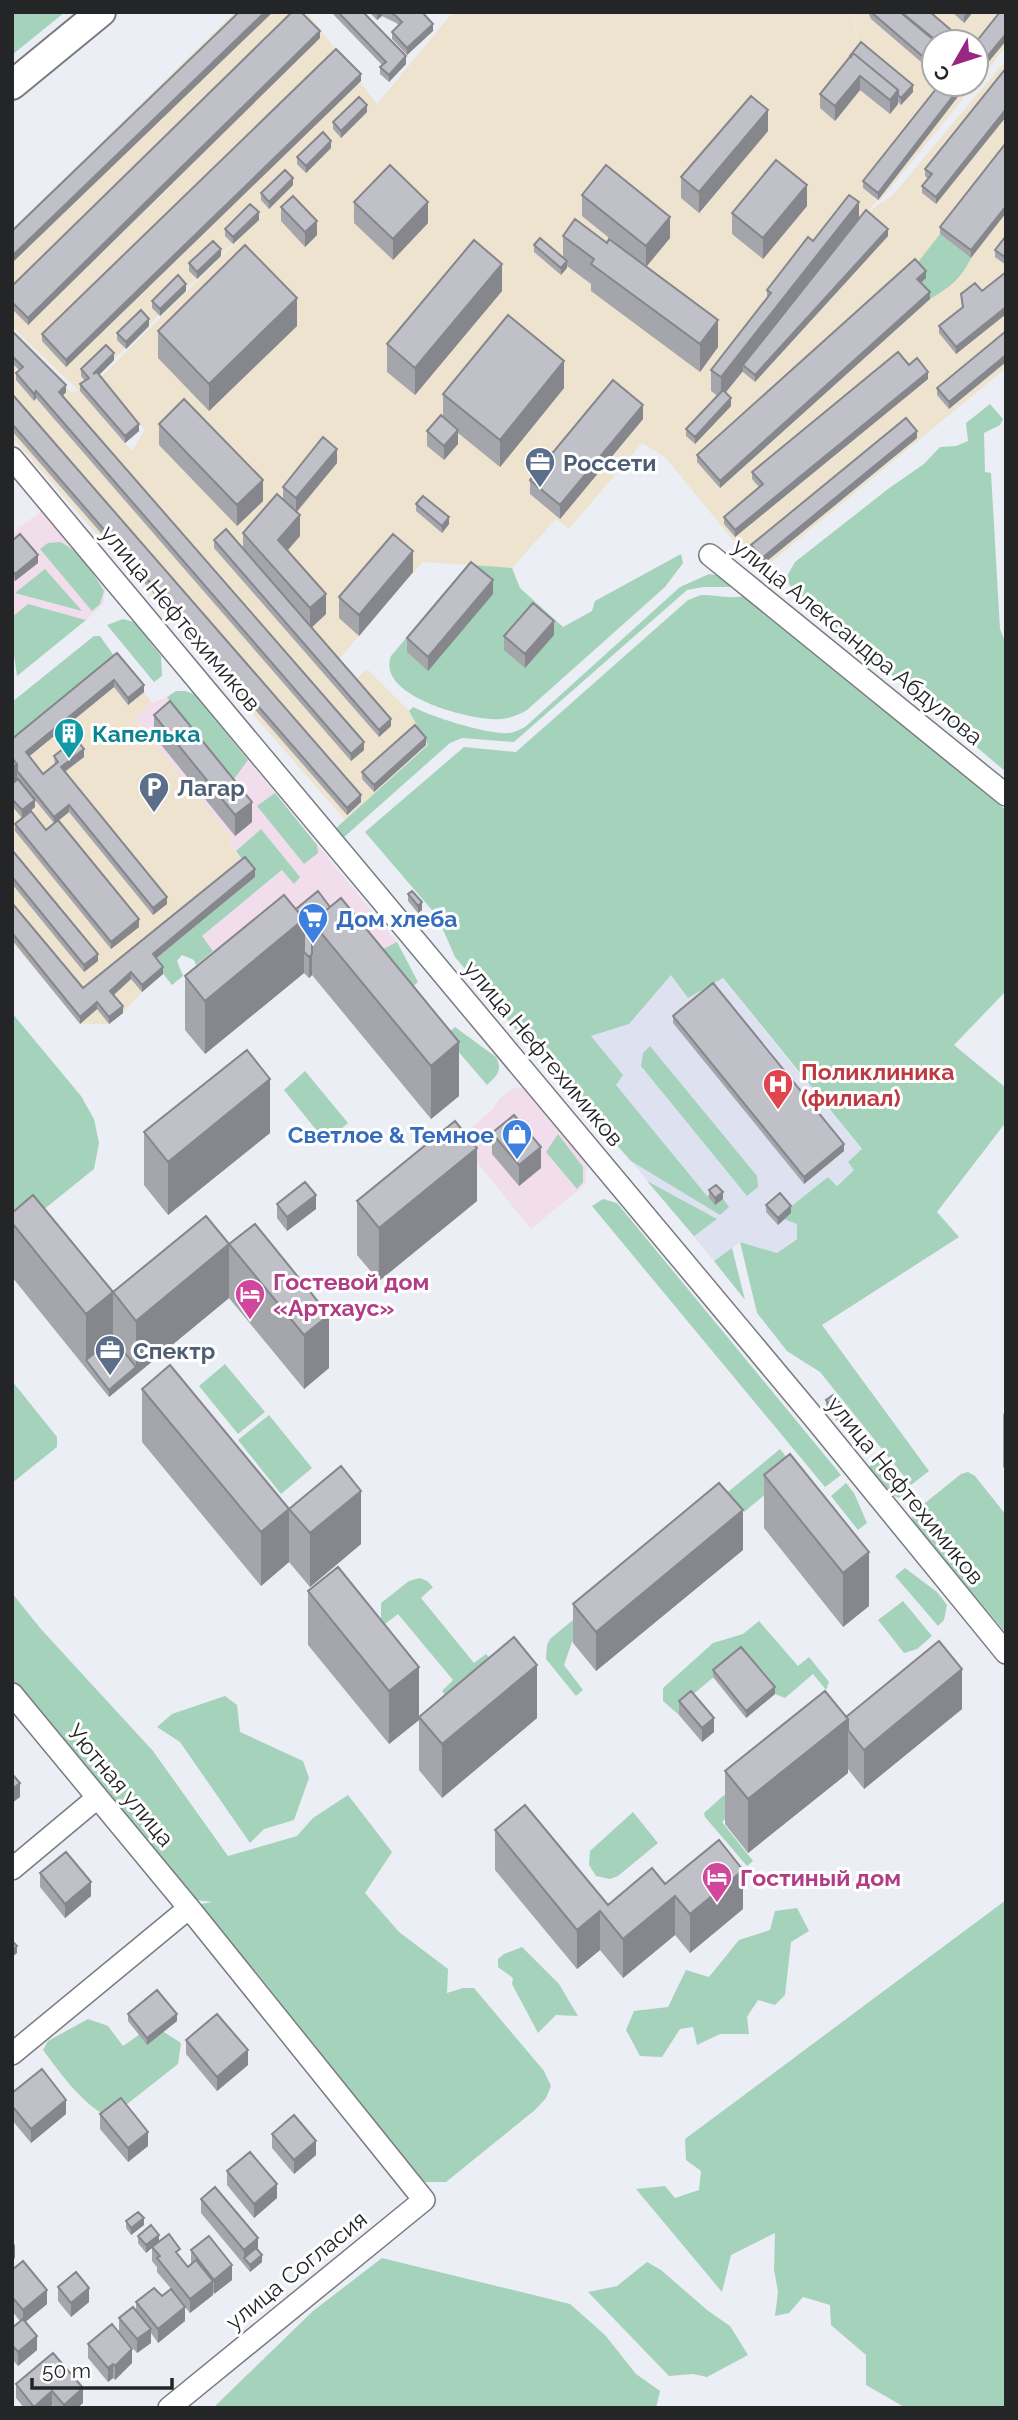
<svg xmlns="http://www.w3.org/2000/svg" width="1018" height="2420" font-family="Raleway,sans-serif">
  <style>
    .commercial { fill: #f1ddec }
    .industrial { fill: #eee3ce; fill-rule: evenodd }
    .built { fill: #dee2f0 }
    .green { fill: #a5d2ba }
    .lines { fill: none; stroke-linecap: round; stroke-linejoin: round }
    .street-casing { stroke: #797b81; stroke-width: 24 }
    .secondary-casing { stroke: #797b81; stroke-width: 32 }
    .street { stroke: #fff; stroke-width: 21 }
    .secondary { stroke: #fff; stroke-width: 28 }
    .wall { fill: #a5a6ac }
    .shaded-wall { fill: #86878c }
    .building { fill: #c0c1c8; stroke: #86878c; stroke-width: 2 }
    .labels { text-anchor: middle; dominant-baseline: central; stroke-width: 6; stroke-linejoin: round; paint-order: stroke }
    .service-label { font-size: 23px; font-weight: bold; fill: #4e5e75; stroke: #fff; text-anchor: start }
    .street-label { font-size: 23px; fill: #242527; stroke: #fff }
    .culture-label { font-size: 23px; font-weight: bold; fill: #0d838f; stroke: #fff; text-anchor: start }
    .shop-label { font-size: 23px; font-weight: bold; fill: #366cbe; stroke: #fff; text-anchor: start }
    .health-label { font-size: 23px; font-weight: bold; fill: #be3a42; stroke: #fff; text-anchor: start }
    .hotel-label { font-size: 23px; font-weight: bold; fill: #b23c85; stroke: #fff; text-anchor: start }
  </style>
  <rect width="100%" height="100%" fill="#eceef5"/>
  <path class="commercial" d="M44 509 106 586 103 604 86 620 28 604 12 617V533Z
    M114 687 144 692 152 703 167 697 176 691H185L194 694 397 942 418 982 340 952 309 978 280 943 224 964 201 937 283 870 261 829 236 851 228 842 232 838 135 719Z
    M515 1087 526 1089 584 1157 587 1165 586 1182 582 1187 531 1229 458 1139 493 1109 500 1098Z"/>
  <path class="industrial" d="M235 12H307L377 104 453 12H853L858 48 854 12H1006V47L976 83V42H934V84H975L880 201 877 200 866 215 876 206 892 196 1006 60V368L759 572 665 457 642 443 569 529 556 519 512 568 423 562 339 659 355 680 367 669 409 711 428 745 345 820 12 437V332L71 392 79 391 12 327V229ZM291 187 100 378 145 430 132 451 81 391Z
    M117 660 152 703 135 719 233 838 228 842 255 877 153 961 163 974 142 992 123 1013 109 1024H80L12 942V746Z"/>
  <path class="built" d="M671 974 722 978 862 1150 854 1170 836 1186 829 1177 791 1213 797 1224V1238L777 1253 740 1242 714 1261 631 1161 541 1060 591 1036 629 1024Z"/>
  <path class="green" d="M12 12H65L12 55Z
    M940 234 971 258C962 278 949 288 930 299L917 286 915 266Z
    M990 404 1003 419 1000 425 984 433 985 472 991 473 1000 629 1006 644V772L793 591 786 578 795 562 888 489 924 464 940 447 956 446 968 441 966 423Z
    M60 542C78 549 94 574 104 591L100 604 92 611 40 549 48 543Z
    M681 554 683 563 665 587 527 710C515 717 505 720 491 719 464 718 376 695 391 656L447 589 454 595 428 670 492 594 472 565 512 568 520 588 563 627 592 611 595 601Z
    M45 569 82 611 15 593Z
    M709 574 722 576 739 587H703L687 590 514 742 462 738 450 743 343 838 335 829 428 745 409 711 413 707C432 717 489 735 510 733 515 732 521 729 525 727L680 587Z
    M701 595C721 595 728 600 749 595L811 651 1006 810V991L954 1045 1006 1088V1122L937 1212 959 1237 822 1325 929 1471 911 1485 820 1372 787 1351 757 1313 740 1242 777 1253 797 1239V1224L784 1219 791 1213 788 1209 828 1177 837 1186 854 1170 848 1162 862 1149 723 978 688 998 671 975 629 1024 591 1036 623 1075 616 1085 707 1196 715 1191V1205L723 1199 729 1207 720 1215 631 1161 541 1060 455 957 437 916 365 832 464 747 516 752 688 600Z
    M28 604 86 620 17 676 12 641V617Z
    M123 619 134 622 161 656 162 676 154 682 107 625Z
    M94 636H100L117 660 12 746V702Z
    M176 691H185L194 694 248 760 234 779 167 697Z
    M275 793 317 845 318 853 304 864 257 806Z
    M261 829 300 877 294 884 282 870 202 936 213 951 196 965 194 960 182 955 177 961 183 976 172 985 153 961 255 877 236 851Z
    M397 942 418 982 408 991 377 952Z
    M12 1013 81 1096 94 1119 99 1143 94 1169 12 1235Z
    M455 1027 496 1057C503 1070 497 1076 487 1085L445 1036Z
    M650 1046 757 1176 758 1187 747 1196 641 1066 643 1053Z
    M305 1071 348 1123 326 1142 284 1090Z
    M558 1134 583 1167V1182L577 1189 546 1152Z
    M647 1181 717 1219 694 1236Z
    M603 1199 617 1203 841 1475 825 1487 592 1206Z
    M732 1248 745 1300 714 1261Z
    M225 1364 265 1412 238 1434 199 1386Z
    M12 1381 57 1437V1447L12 1483Z
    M269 1415 312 1468 281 1494 238 1440Z
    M780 1449 796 1469 744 1512 728 1492Z
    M877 1459 906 1494 900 1498 888 1494 867 1469Z
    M968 1472 975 1476 1006 1515V1633L915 1526 912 1518 915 1511 961 1474Z
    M846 1483 854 1493 867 1523 858 1530 831 1496Z
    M719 1499 720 1520 572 1642 564 1665 583 1690 576 1696 546 1659 547 1645 550 1639Z
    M905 1568 937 1592 947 1605 944 1620 938 1626 895 1576Z
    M420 1578 427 1581 433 1587 421 1598 474 1663 486 1654 493 1662 449 1700 442 1691 453 1680 398 1614 385 1624 381 1619V1603L409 1581Z
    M12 1593 40 1628 153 1751 228 1856 297 1836 313 1818 348 1795 392 1852 365 1893 399 1932 448 1969 447 1993 463 1988H474L544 2071 551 2086 546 2098 535 2110 446 2182H424L410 2174 192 1924 201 1904 212 1902 188 1899 12 1683Z
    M903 1601 932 1636 917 1649 904 1653 878 1620Z
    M759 1621 798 1666 809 1657 829 1682 826 1690 813 1674 785 1698 775 1694 741 1654 690 1697 691 1705 679 1715 663 1701V1688L713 1643 743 1634Z
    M225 1696 237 1705 240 1732 303 1761 309 1778 294 1820 264 1829 250 1843 180 1742 157 1727 172 1714Z
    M724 1795H727L738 1807 722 1822 753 1861 747 1866 705 1817 704 1813Z
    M633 1812 658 1843 618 1876 610 1879 596 1876 589 1865 590 1851Z
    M1006 1900V2408H906L866 2385V2355L831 2325 830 2305 803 2297 789 2313 775 2316 778 2292 774 2269 775 2233 731 2255 722 2292 636 2189 665 2186 675 2198 699 2190 701 2171 686 2160 685 2139Z
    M797 1908 809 1931 791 1942 785 1995 775 2005 758 2000 747 2017 749 2034H720L697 2045 693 2027 680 2029 662 2057 640 2056 626 2030 634 2011 668 2007 686 1970 709 1977 739 1940 770 1930 775 1911Z
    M522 1947 559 1984 578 2016 556 2015 538 2033 512 1984 513 1978 498 1967V1959L504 1954Z
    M88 2019 108 2026 123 2046 153 2025 181 2043 178 2064 117 2112 106 2116C80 2101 61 2074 43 2050L48 2041Z
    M382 2258 570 2304 605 2335 636 2374 660 2391 656 2408H213L313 2311Z
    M647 2262 661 2270 707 2310 730 2326 748 2355 707 2377 693 2374 669 2376 588 2292 617 2286Z"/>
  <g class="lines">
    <g class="street-casing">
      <path id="street" d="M12 458 815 1419 1006 1653
        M710 555 1006 795
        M12 1694 189 1908 424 2200 169 2408
        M12 1869 97 1798
        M12 2054 189 1908"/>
    </g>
    <g class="secondary-casing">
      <path id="secondary" d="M12 85 101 12"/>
    </g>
    <use href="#street" class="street"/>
    <use href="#secondary" class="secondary"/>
  </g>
  <path class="wall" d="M331 12H363L406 64 389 82 380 74V67L382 65Z
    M369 12H422L433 31 407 55 392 39V32L399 25 396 23 382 16 377 20Z
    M868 12H930L965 42H934V73L871 19Z
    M952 12H973L964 23Z
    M320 38 28 325 12 309V286Z
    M850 56 913 92 901 105 898 102V104L890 114 860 90 835 121 820 108V94L850 58Z
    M1006 68 936 204 922 193V186L928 179 925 176V169Z
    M361 81 66 367 42 341V334Z
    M960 94 878 200 863 188V181Z
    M367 112 341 138 333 129V122Z
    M768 131 699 213 681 198V177Z
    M1006 143 971 258 940 234V227Z
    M331 148 306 173 297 164V157Z
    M293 185 269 209 261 200V193Z
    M582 195 670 238 646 267 718 347 700 372 591 291V284L567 266 561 275 534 252V245L563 257V236L607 243 640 263 582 216Z
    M354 202 428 223 393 260 354 223Z
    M807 206 763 259 732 234V213Z
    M281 207 317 235 305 247 281 221Z
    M859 219 888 236 755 382 743 372V371L725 393 731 406 695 444 686 436V429L718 396 711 391V370L767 299V290L813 241Z
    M259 220 233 244 225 236V229Z
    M1006 236V265L995 257V250Z
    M221 256 197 279 189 271V263Z
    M1006 272V314L956 354 939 333V326L962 308 961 294 982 291Z
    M926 278 921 283 930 299 720 488 697 462V455Z
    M186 291 160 316 152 308V301Z
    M502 291 415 395 387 372V344Z
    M149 326 126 349 117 340V333Z
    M297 326 209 411 158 358V331Z
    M12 331 66 392 63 396 364 750 351 761 36 398 34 401 16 380V373L19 370 12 363Z
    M1006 331 949 409 937 395V388Z
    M114 360 99 375 139 431 125 443 80 391V384L85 381 81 376V369Z
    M909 365 928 379 735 537 724 524V517L759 487 752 479V472Z
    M564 388 500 467 458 433V444L444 460 427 446V431L443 417V394Z
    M12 394 361 802 347 815 12 431Z
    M643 419 560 519 530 494V480Z
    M159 424 263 501 237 526 159 445Z
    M917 438 762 565 751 552V545Z
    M337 463 297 512 300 536 288 550 326 614 312 627 391 726 379 737 214 548V540L243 548V533L283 500V487Z
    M416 504 449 524 442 533 416 511Z
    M12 541 38 563 15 581 12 577Z
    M413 572 359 636 339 618V597Z
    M493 594 428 671 407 652V638Z
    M554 635 525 668 504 650V636Z
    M117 653 144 692 128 705 114 687 29 756 43 774 55 765 54 756 84 757 65 772 167 904 153 915 69 812 58 821 139 927 111 949 15 831V824L46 830 54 823 35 800V807L22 818 12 806V739Z
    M154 715 252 822 235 836 154 736Z
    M426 745 374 792 362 779V772Z
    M12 850 98 961 84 972 12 884Z
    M255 877 156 958 163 974 142 992 131 979 114 995 123 1013 109 1024 97 1009 80 1024 12 940V903L83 988Z
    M318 891 459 1096 431 1119 312 975 309 978 304 973 205 1054 185 1030V976L296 909Z
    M408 894 422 910 418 913 408 901Z
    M673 1016 844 1151 804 1184 673 1023Z
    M144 1132 270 1133 168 1215 144 1185Z
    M492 1133 541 1168 519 1186 492 1154Z
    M709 1190 723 1199 715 1205 709 1198Z
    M357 1201H477L379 1281 357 1255Z
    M277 1204 316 1209 287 1231 277 1218Z
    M766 1205 791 1213 778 1225 766 1212Z
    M12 1213 113 1292 229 1244 255 1224 329 1368 304 1389 229 1298 109 1397 12 1277Z
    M142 1389 289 1509 361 1544 310 1587 289 1562 261 1586 142 1442Z
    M826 1400 844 1415 837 1421 826 1407Z
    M1006 1412V1470L1003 1467V1414Z
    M764 1475 869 1606 843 1627 764 1528Z
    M743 1550 596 1671 573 1643V1604Z
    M308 1591 419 1720 389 1744 308 1645Z
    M713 1670 775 1694 746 1718 713 1677Z
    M679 1701 714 1732 702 1742 679 1715Z
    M962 1709 864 1789 848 1769V1773L748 1853 725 1824V1771L846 1717Z
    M419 1717 537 1718 442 1798 419 1770Z
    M495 1830 608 1905 665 1884 743 1909 690 1953 675 1935 623 1978 600 1950 577 1969 495 1870Z
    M40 1873 91 1896 65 1918 40 1887Z
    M128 2014 177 2021 147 2045 128 2021Z
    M186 2040 248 2065 217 2091 186 2054Z
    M12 2093 66 2114 31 2143 12 2120Z
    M100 2114 148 2146 128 2162 100 2129Z
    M272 2134 316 2155 294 2174 272 2148Z
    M227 2171 277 2198 254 2218 227 2185Z
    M201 2199 262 2262 250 2272 201 2213Z
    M126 2221 144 2225 131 2235 126 2228Z
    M138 2236 159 2241 180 2257 188 2267 191 2264V2250L232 2280 214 2294 213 2292V2295L190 2313 185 2307V2321L158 2343 151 2333V2343L137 2353 119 2332V2318L136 2311V2302L162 2296 173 2291 157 2272V2267L152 2261V2248L146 2253 138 2243Z
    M12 2270 47 2304 25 2322 37 2350 18 2366 12 2359V2328L20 2321 12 2311Z
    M58 2287 89 2302 71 2317 58 2301Z
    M88 2344 132 2363 115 2380 113 2378 108 2382 88 2358Z
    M16 2384 83 2388V2403L77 2408H54L52 2405 50 2408H24L16 2398Z"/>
  <path class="shaded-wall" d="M265 12H273L12 263V256Z
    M378 12H382V16L377 20V13Z
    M967 12H973L964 23V16Z
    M433 24V31L407 55V48Z
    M320 31V38L28 325V318Z
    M1006 34V41L976 77V70Z
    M406 56V64L389 82V75Z
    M361 74V81L66 367V360Z
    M860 76V90L835 121V106Z
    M913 85V92L901 105V98Z
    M960 87V94L878 200V193Z
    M898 90V104L890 114V100Z
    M367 105V112L341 138V131Z
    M1006 109V117L936 204V197Z
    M768 110V131L699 213V192Z
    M331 141V148L306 173V166Z
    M293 178V185L269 209V202Z
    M807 185V206L763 259V238Z
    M428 202V223L393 260V239Z
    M859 202V223L743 365V371L721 398V377Z
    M1006 206V213L971 258V250Z
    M259 212V220L233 244V237Z
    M670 217V238L646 267V246Z
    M317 221V235L305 247V232Z
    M888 229V236L755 382V375Z
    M221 249V256L197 279V272Z
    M567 261V268L561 275V268Z
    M502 264V291L415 395V368Z
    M926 271V278L917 286V279Z
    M186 284V291L160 316V309Z
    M930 292V299L720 488V481Z
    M297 298V326L209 411V384Z
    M1006 307V314L956 354V347Z
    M149 319V326L126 349V342Z
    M718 320V347L700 372V344Z
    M114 353V360L93 381V374Z
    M1006 355V362L949 409V402Z
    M564 361V388L500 467V440Z
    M928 372V379L735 537V530Z
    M66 385V392L59 399V392Z
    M36 391V398L34 401V394Z
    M731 398V406L695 444V437Z
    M643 405V419L560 519V505Z
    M139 424V431L125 443V436Z
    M458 430V444L444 460V446Z
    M917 431V438L762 565V558Z
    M337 449V463L296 512V498Z
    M263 480V501L237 526V505Z
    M300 515V536L278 561V540Z
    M449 517V524L442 533V526Z
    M413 551V572L359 636V615Z
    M38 555V563L15 581V574Z
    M493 580V594L428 671V657Z
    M326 594V614L310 629V608Z
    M554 621V635L525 668V654Z
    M114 680V687L26 759V752Z
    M144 685V692L128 705V698Z
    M391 719V726L379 737V730Z
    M426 738V745L374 792V785Z
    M364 742V750L351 761V754Z
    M84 749V757L61 774V767Z
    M17 764V785L12 789V768Z
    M361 795V802L347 815V808Z
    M35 800V807L22 818V810Z
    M252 802V822L235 836V815Z
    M69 805V812L54 824V817Z
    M255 869V877L153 961V954Z
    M167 897V904L153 915V908Z
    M422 902V910L418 913V906Z
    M139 919V927L111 949V942Z
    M304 919V973L205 1054V1001Z
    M98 954V961L84 972V965Z
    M312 954V975L309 978V957Z
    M163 967V974L142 992V985Z
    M131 972V979L110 998V991Z
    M97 1002V1009L80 1024V1017Z
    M123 1006V1013L109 1024V1017Z
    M459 1042V1096L431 1119V1066Z
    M270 1079V1133L168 1215V1162Z
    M844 1144V1151L804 1184V1177Z
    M541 1147V1168L519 1186V1165Z
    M477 1148V1201L379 1281V1228Z
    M723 1192V1199L715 1205V1198Z
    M316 1195V1209L287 1231V1217Z
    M791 1206V1213L778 1225V1218Z
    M229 1244V1298L109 1397V1390L136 1367V1321Z
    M113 1292V1346L86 1360V1314Z
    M329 1315V1368L304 1389V1335Z
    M844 1408V1415L837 1421V1414Z
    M361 1491V1544L310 1587V1533Z
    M289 1509V1562L261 1586V1532Z
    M743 1510V1550L596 1671V1632Z
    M869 1552V1606L843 1627V1573Z
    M537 1665V1718L442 1798V1744Z
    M419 1667V1720L389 1744V1691Z
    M962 1669V1709L864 1789V1750Z
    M775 1687V1694L746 1718V1711Z
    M714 1718V1732L702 1742V1728Z
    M848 1719V1773L748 1853V1799Z
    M20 1783V1797L12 1803V1789Z
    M743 1870V1909L690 1953V1914Z
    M91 1882V1896L65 1918V1904Z
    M675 1896V1935L623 1978V1939Z
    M600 1911V1950L577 1969V1930Z
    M17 1946V1953L12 1957V1950Z
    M177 2014V2021L147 2045V2038Z
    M248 2050V2065L217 2091V2077Z
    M66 2100V2114L31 2143V2129Z
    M148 2132V2146L128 2162V2148Z
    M316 2141V2155L294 2174V2160Z
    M277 2184V2198L254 2218V2204Z
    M144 2218V2225L131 2235V2228Z
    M159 2235V2242L146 2253V2245Z
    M258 2238V2252L244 2258V2250Z
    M15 2244V2258L12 2261V2247Z
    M262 2255V2262L250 2272V2265Z
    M232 2265V2280L214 2294V2280Z
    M213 2281V2295L190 2313V2299Z
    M89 2288V2302L71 2317V2303Z
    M47 2290V2304L23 2324V2310Z
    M185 2307V2321L158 2343V2329Z
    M151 2329V2343L137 2353V2339Z
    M37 2336V2350L18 2366V2352Z
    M132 2349V2363L115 2380V2366Z
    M113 2364V2378L108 2382V2368Z
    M83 2388V2403L77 2408H64V2405Z
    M52 2391V2405L50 2408H34V2407Z"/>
  <path class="building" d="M239 12H265L12 256V231Z
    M292 12H301L320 31 28 318 12 302V286Z
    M338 12H363L406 56 389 75 380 67 386 62Z
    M390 12H422L433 24 407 48 392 32 402 22 396 16Z
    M871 12H900L936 42H934V66Z
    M901 12H930L965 42H938Z
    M1000 12H1006V34L976 70V42Z
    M861 42 913 85 901 98 898 95V90L853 53 851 57 850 56Z
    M336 49 361 74 66 360 42 334Z
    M853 53 898 90 890 100 860 76 835 106 820 94Z
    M1006 68V109L936 197 922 186 932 174 925 169Z
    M940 84H956L960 87 878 193 863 181Z
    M751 96 768 110 699 192 681 177Z
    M359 97 367 105 341 131 333 122Z
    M323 132 331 141 306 166 297 157Z
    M1006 143V206L971 250 940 227Z
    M776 160 807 185 763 238 732 213Z
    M390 165 428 202 393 239 354 202Z
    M606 165 670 217 646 246 582 195Z
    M285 170 293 178 269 202 261 193Z
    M849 195 859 202 721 377 711 370 771 293 767 290 808 237 813 241Z
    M293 196 317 221 305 232 281 207Z
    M250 204 259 212 233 237 225 229Z
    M866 210 888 229 755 375 743 365Z
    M575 219 607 243 609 239 718 320 700 344 591 264 594 259 563 236Z
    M1006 236V258L995 250Z
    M540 238 567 261 561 268 534 245Z
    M474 240 502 264 415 368 387 344Z
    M213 241 221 249 197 272 189 263Z
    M245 245 297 298 209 384 158 331Z
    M915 259 926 271 917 279 930 292 720 481 697 455Z
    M1006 272V307L956 347 939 326 963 307 961 294 975 283 982 291Z
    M178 275 186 284 160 309 152 301Z
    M141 310 149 319 126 342 117 333Z
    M508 315 564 361 500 440 443 394Z
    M12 331 66 385 59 392 364 742 351 754 36 391 34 394 16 373 23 367 12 356Z
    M1006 331V355L949 402 937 388Z
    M106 345 114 353 93 374 97 372 139 424 125 436 80 384 89 378 81 369Z
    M898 352 909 365 917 358 928 372 735 530 724 517 763 484 752 472Z
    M613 380 643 405 560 505 530 480Z
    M723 390 731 398 695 437 686 429Z
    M12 394 361 795 347 808 12 424Z
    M184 399 263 480 237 505 159 424Z
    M441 415 458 430 444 446 427 431Z
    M906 418 917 431 762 558 751 545Z
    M323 437 337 449 296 498 283 487Z
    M277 494 300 515 278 540 326 594 310 608 243 533Z
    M423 496 449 517 442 526 416 504Z
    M226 529 391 719 379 730 214 540Z
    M20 534 38 555 15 574 12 570V541Z
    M393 534 413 551 359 615 339 597Z
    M471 562 493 580 428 657 407 638Z
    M533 603 554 621 525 654 504 636Z
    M117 653 144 685 128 698 114 680 26 752 43 774 58 762 54 756 76 739 84 749 61 767 167 897 153 908 69 805 54 817 17 771V764L12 758V739Z
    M170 701 252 802 235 815 154 715Z
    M415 725 426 738 374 785 362 772Z
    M12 759 17 764 12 768Z
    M18 779 35 800 22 810 12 799V784Z
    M31 811 46 830 58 820 139 919 111 942 15 824Z
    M12 850 98 954 84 965 12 877Z
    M245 857 255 869 153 954 163 967 142 985 131 972 110 991 123 1006 109 1017 97 1002 80 1017 12 933V903L83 988Z
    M318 891 330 907 312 922V954L309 957 304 952V919L296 909Z
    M412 891 422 902 418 906 408 894Z
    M284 895 304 919 205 1001 185 976Z
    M341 898 459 1042 431 1066 312 922Z
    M713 983 844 1144 804 1177 673 1016Z
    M247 1050 270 1079 168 1162 144 1132Z
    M514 1115 541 1147 519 1165 492 1133Z
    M455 1121 477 1148 379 1228 357 1201Z
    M305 1182 316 1195 287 1217 277 1204Z
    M716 1185 723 1192 715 1198 709 1190Z
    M780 1193 791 1206 778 1218 766 1205Z
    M33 1195 113 1292 206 1216 229 1244 255 1224 329 1315 304 1335 229 1244 136 1321 113 1292 86 1314 12 1223V1213Z
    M113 1338 136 1367 109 1390 86 1360Z
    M170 1365 289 1509 341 1466 361 1491 310 1533 289 1509 261 1532 142 1389Z
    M833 1395 844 1408 837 1414 826 1400Z
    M790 1454 869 1552 843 1573 764 1475Z
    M719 1483 743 1510 596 1632 573 1604Z
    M338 1567 419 1667 389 1691 308 1591Z
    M514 1637 537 1665 442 1744 419 1717Z
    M939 1641 962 1669 864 1750 848 1730V1719L846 1717Z
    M741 1647 775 1687 746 1711 713 1670Z
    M691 1691 714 1718 702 1728 679 1701Z
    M825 1691 848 1719 748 1799 725 1771Z
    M12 1774 20 1783 12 1789Z
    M525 1805 608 1905 652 1868 665 1884 719 1840 743 1870 690 1914 675 1896 623 1939 600 1911 577 1930 495 1830Z
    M66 1852 91 1882 65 1904 40 1873Z
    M12 1941 17 1946 12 1950Z
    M157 1990 177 2014 147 2038 128 2014Z
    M217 2014 248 2050 217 2077 186 2040Z
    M42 2069 66 2100 31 2129 12 2106V2093Z
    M121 2098 148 2132 128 2148 100 2114Z
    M294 2115 316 2141 294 2160 272 2134Z
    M250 2152 277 2184 254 2204 227 2171Z
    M215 2187 258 2238 244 2250 201 2199Z
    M138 2212 144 2218 131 2228 126 2221Z
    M151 2225 159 2235 146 2245 138 2236Z
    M169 2234 180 2249 176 2252 188 2267 196 2260 213 2281 190 2299 157 2258 160 2256 152 2247Z
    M209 2236 232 2265 214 2280 191 2250Z
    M256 2248 262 2255 250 2265 244 2258Z
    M23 2261 47 2290 23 2310 12 2297V2270Z
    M76 2272 89 2288 71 2303 58 2287Z
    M154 2288 162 2296 171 2289 185 2307 158 2329 136 2302Z
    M133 2307 151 2329 137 2339 119 2318Z
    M23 2319 37 2336 18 2352 12 2345V2328Z
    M112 2324 132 2349 115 2366 113 2364 108 2368 88 2344Z
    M53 2353 83 2388 64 2405 52 2391 34 2407 16 2384Z"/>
  <defs>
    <g id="office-pin" transform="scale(1.575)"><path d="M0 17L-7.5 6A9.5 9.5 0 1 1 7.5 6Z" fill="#5c6f8a" stroke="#fff"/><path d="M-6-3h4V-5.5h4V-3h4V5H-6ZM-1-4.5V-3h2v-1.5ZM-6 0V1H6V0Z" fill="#fff"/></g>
    <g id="building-pin" transform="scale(1.575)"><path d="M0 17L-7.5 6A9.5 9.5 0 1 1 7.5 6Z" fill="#0f9aa8" stroke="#fff"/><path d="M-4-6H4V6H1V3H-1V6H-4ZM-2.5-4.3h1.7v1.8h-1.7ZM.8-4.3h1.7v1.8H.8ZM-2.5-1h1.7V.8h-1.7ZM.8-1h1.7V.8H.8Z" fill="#fff"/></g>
    <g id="parking-pin" transform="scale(1.575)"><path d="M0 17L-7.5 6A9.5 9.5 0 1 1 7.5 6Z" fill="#5c6f8a" stroke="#fff"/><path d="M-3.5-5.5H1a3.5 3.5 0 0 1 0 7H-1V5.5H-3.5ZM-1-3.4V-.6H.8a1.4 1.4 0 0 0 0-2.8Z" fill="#fff"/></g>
    <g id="supermarket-pin" transform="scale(1.575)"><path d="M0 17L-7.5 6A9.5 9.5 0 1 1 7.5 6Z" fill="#3f7fe0" stroke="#fff"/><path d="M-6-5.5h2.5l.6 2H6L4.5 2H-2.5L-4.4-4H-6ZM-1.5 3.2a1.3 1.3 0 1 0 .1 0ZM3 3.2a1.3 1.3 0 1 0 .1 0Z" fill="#fff"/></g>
    <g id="hospital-pin" transform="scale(1.575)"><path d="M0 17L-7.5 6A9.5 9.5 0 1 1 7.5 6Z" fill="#e0444e" stroke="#fff"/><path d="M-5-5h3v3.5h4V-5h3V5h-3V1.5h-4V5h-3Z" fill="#fff"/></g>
    <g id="shop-pin" transform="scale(1.575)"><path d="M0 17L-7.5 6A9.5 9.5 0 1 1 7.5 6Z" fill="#3f7fe0" stroke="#fff"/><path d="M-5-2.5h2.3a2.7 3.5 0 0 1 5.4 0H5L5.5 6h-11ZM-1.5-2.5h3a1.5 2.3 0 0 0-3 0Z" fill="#fff"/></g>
    <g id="hotel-pin" transform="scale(1.575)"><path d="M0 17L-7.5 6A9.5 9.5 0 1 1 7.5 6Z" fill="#d1479c" stroke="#fff"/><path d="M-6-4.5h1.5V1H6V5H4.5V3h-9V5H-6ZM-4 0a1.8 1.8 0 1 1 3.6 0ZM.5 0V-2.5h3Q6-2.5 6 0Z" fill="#fff"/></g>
  </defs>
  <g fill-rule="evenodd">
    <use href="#office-pin" x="540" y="462"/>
    <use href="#building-pin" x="69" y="733"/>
    <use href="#parking-pin" x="154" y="787"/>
    <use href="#supermarket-pin" x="313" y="918"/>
    <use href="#hospital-pin" x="778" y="1084"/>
    <use href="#shop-pin" x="517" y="1134"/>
    <use href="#hotel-pin" x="250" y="1294"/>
    <use href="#office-pin" x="110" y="1350"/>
    <use href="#hotel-pin" x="717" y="1877"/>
  </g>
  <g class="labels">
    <g class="service-label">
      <text x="563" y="462">Россети</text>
      <text x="177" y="787">Лагар</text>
      <text x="133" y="1350">Спектр</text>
    </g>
    <g class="street-label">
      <text transform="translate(181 618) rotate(50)">улица Нефтехимиков</text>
      <text transform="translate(858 641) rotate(39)">улица Александра Абдулова</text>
      <text transform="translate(544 1053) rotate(50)">улица Нефтехимиков</text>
      <text transform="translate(906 1490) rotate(51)">улица Нефтехимиков</text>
      <text transform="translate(121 1785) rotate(50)">Уютная улица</text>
      <text transform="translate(296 2270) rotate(-39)">улица Согласия</text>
    </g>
    <g class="culture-label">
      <text x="92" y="733">Капелька</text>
    </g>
    <g class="shop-label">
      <text x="336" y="918">Дом хлеба</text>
      <text x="494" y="1134" text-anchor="end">Светлое &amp; Темное</text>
    </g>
    <g class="health-label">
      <text x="801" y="1071">Поликлиника<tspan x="801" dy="26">(филиал)</tspan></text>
    </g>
    <g class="hotel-label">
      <text x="273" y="1281">Гостевой дом<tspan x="273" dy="26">«Артхаус»</tspan></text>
      <text x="740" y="1877">Гостиный дом</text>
    </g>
  </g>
  <rect width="1018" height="2420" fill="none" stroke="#242527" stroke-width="28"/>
  <g transform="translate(955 63) rotate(231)"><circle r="33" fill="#ffffff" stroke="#a7a8a9" stroke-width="2"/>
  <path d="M0-5L12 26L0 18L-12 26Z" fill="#992682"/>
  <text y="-10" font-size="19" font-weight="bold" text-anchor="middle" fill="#242527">С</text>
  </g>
  <path d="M32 2378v10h140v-10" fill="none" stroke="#242527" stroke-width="3.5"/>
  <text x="42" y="2378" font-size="21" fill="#242527" stroke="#ffffff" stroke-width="5" paint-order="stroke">50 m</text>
</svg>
